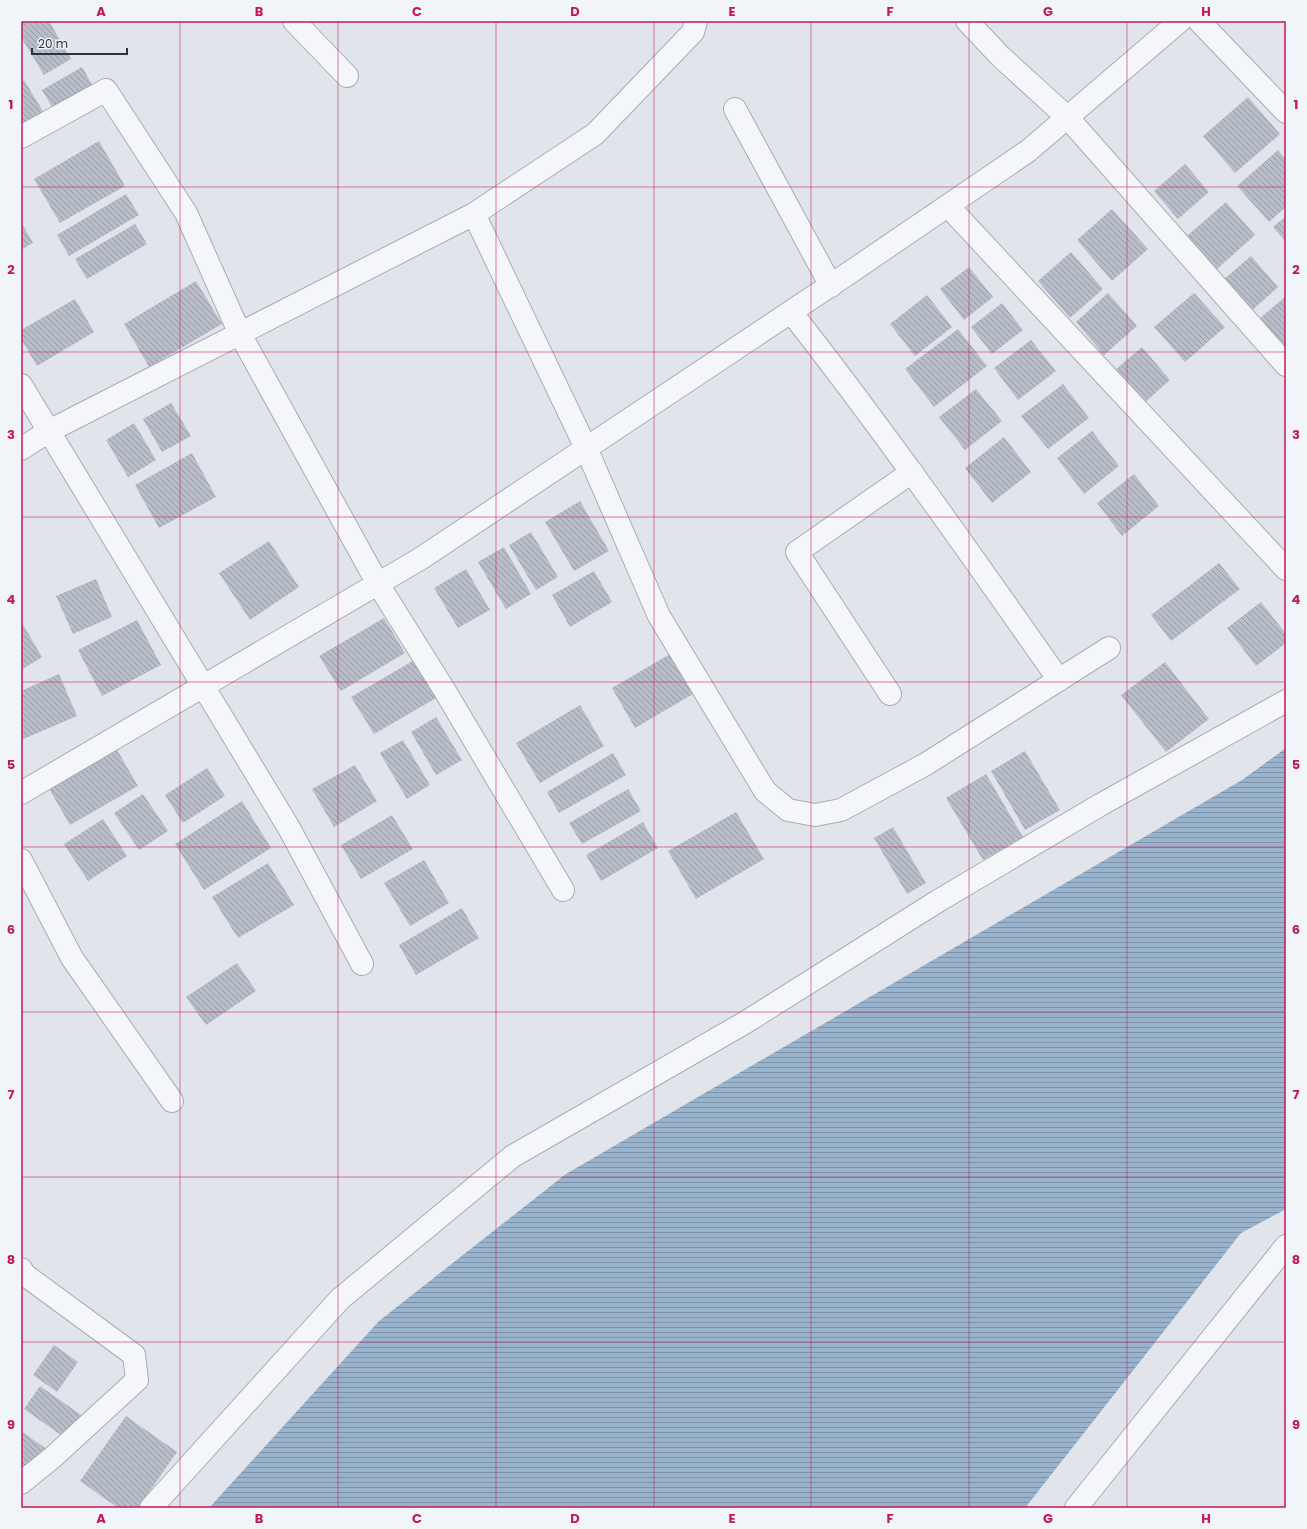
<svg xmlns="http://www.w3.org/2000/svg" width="1307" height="1529" font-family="Poppins,sans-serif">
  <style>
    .water { fill: url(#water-rules) }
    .building { fill: url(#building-back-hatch) }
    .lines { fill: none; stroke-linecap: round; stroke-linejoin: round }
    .street-casing { stroke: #a6acb6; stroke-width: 24 }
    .street { stroke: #f5f6f9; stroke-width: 22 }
    .grid { fill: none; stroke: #c2185b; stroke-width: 1; stroke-opacity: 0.55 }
    .neatline { fill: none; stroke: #c2185b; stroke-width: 1.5 }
    .grid-label { font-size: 13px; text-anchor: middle; font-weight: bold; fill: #c2185b }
  </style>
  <defs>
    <pattern id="water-rules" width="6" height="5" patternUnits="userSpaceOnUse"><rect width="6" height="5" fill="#9ab3cd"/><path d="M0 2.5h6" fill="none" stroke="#7e92a8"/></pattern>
    <pattern id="building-back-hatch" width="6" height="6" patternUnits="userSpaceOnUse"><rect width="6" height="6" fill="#b8bec9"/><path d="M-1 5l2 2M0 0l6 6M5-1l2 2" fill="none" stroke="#969ba5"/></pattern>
  </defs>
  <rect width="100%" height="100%" fill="#e1e5eb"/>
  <path class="water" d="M1286 748V1209L1241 1233 1025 1508H209L379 1321 566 1174 1242 780Z"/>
  <path class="building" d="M21 21H49L71 59 44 75 21 37Z
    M82 67 94 88 55 112 42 90Z
    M24 80 47 118 21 133V82Z
    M1248 97 1280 134 1235 173 1203 136Z
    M99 141 125 186 60 223 34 179Z
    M1278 150 1286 160V207L1269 222 1237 186Z
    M1185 164 1209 192 1178 219 1154 191Z
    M126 194 139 215 69 256 57 235Z
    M1226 202 1255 235 1216 270 1187 236Z
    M1112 209 1148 249 1112 281 1077 240Z
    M1286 216V242L1273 227Z
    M21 222 33 243 21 250Z
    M135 224 147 244 87 279 75 259Z
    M1071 252 1103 289 1070 318 1038 281Z
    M1251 256 1278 287 1249 313 1222 281Z
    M969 267 993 297 964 320 940 289Z
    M196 281 222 324 149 367 124 324Z
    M1108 293 1137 326 1104 355 1076 322Z
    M1194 293 1225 327 1185 362 1154 327Z
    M927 295 952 327 915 356 890 324Z
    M1286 296V349L1259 319Z
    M75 299 94 332 37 366 21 339V330Z
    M1002 303 1023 330 992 354 971 327Z
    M958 329 987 366 934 407 905 369Z
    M1031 340 1056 371 1018 400 994 368Z
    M1142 347 1170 380 1143 404 1114 371Z
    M1063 384 1089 418 1048 449 1021 416Z
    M976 389 1002 421 965 450 939 417Z
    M171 403 191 436 162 452 143 419Z
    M134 423 156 460 128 477 106 440Z
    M1092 431 1119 466 1084 494 1057 458Z
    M1004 437 1031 472 992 503 965 468Z
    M192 453 216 497 159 528 135 485Z
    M1134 474 1159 506 1122 536 1097 503Z
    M580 501 609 551 574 571 545 522Z
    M531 532 558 577 536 590 509 545Z
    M269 541 299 587 250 620 219 573Z
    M504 547 531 594 506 609 478 562Z
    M1219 563 1240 589 1171 641 1151 615Z
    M466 569 490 610 458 628 434 588Z
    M594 571 612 602 570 627 552 595Z
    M96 579 112 617 73 634 56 596Z
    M1261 602 1286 634V643L1256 666 1227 628Z
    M384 618 405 653 341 691 319 656Z
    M137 620 161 665 102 696 78 650Z
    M22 623 42 657 21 670V624Z
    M670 654 693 694 635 728 612 688Z
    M416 659 438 697 374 734 351 697Z
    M1165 662 1209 719 1166 752 1121 695Z
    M59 674 77 716 21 740V691Z
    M580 705 604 746 540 783 516 743Z
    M436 717 462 760 436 775 411 732Z
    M403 740 430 785 407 799 380 753Z
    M116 748 138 786 70 825 48 787Z
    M1025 751 1060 810 1025 830 991 771Z
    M613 753 626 775 559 813 547 792Z
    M355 765 377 801 334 827 312 789Z
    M207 768 225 796 183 823 165 795Z
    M986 774 1023 837 983 860 946 798Z
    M628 789 641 811 582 844 569 823Z
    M143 794 168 831 139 850 114 813Z
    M242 801 271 848 204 890 175 844Z
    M736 812 764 859 696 899 668 851Z
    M392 815 413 849 361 879 341 845Z
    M103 819 127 856 88 881 64 844Z
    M643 822 658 848 601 881 586 855Z
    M893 827 926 883 907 894 874 838Z
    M424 860 449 903 410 926 384 883Z
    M268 863 294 905 238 938 212 897Z
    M462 908 479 938 416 975 399 945Z
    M237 963 256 991 206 1025 186 997Z
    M54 1345 78 1362 57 1392 33 1375Z
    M40 1386 81 1415 65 1438 24 1409Z
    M126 1416 177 1452 138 1508H118L80 1481Z
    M21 1431 55 1455 32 1489 21 1481Z"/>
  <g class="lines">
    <g class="street-casing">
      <path id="street" d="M294 21 347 76
        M967 21 1001 57 1068 118 1286 365
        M1199 21 1286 112
        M735 109 831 286
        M21 137 106 90 186 213 240 334 378 584 445 691 563 890
        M948 206 1286 569
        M474 214 595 134 693 32 696 21
        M791 312C885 432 972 556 1059 680
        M21 385 289 828 362 964
        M21 449 49 431 474 214 586 448 659 616 765 791 788 810 815 815 841 810 926 764 1109 648
        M890 694 797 552 912 472
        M21 793 420 559 849 273 1028 151 1180 21
        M21 860 72 958 172 1101
        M21 1269 25 1275 134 1355 137 1380 52 1458 21 1483
        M151 1508 340 1299 513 1156 746 1022 938 901 1100 805 1286 701
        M1076 1508 1286 1246"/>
    </g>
    <use href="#street" class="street"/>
  </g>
  <path class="grid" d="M180 21V1508M338 21V1508M496 21V1508M654 21V1508M811 21V1508M969 21V1508M1127 21V1508M21 187H1286M21 352H1286M21 517H1286M21 682H1286M21 847H1286M21 1012H1286M21 1177H1286M21 1342H1286"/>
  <rect width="1307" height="1529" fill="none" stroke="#f1f4f8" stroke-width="44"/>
  <path d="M32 48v6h95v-6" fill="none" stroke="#283344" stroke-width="2"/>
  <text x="38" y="48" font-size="12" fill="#283344" stroke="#f1f4f8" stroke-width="3" paint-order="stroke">20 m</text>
  <rect x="22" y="22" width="1263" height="1485" class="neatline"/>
  <g class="grid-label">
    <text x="101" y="16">A</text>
    <text x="259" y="16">B</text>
    <text x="417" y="16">C</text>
    <text x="575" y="16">D</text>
    <text x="732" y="16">E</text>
    <text x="890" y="16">F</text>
    <text x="1048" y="16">G</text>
    <text x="1206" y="16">H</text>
    <text x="11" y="109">1</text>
    <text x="1296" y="109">1</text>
    <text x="11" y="274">2</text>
    <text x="1296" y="274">2</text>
    <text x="11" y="439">3</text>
    <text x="1296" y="439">3</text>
    <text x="11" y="604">4</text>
    <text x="1296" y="604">4</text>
    <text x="11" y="769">5</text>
    <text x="1296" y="769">5</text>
    <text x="11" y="934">6</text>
    <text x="1296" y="934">6</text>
    <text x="11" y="1099">7</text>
    <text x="1296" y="1099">7</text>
    <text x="11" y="1264">8</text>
    <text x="1296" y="1264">8</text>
    <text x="11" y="1429">9</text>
    <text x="1296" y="1429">9</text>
    <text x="101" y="1523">A</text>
    <text x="259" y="1523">B</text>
    <text x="417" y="1523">C</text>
    <text x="575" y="1523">D</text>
    <text x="732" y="1523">E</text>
    <text x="890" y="1523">F</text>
    <text x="1048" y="1523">G</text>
    <text x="1206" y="1523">H</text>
  </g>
</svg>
